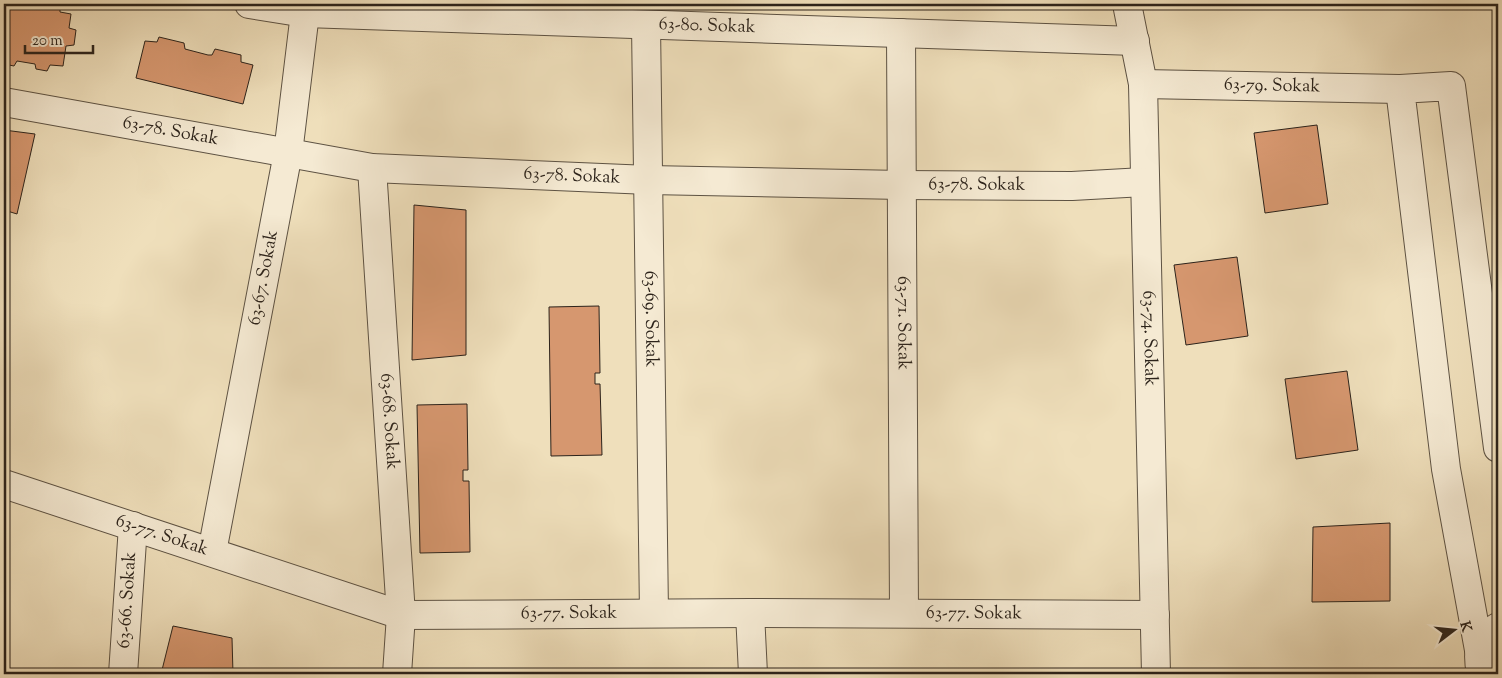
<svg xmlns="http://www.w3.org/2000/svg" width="1502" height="678" font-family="'Sorts Mill Goudy',serif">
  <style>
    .building { fill: #d6976f; stroke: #2c231b }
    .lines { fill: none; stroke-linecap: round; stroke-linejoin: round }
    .minor-casing { stroke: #5d5243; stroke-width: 30 }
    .minor { stroke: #f5ead3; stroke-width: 28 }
    .labels { text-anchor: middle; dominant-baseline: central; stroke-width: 4; stroke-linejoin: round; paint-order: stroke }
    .street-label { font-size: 18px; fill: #2c231b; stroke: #f5ead3 }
  </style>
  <rect width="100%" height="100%" fill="#efdfbb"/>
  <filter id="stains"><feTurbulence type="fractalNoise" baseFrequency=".004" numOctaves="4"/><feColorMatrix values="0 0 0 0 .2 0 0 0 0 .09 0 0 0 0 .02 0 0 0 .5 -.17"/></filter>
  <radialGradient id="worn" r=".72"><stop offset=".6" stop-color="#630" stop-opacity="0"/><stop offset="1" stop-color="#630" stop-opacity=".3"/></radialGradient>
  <path class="building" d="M4 4H38L60 7V12L71 14 69 28 76 30 74 45 66 46 63 66 50 65 47 71 36 69 35 64 17 61 14 66 4 64Z
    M159 37 184 43 185 49 208 55H212L215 49 241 55V62L253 65 243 104 136 78 145 41 157 42Z
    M1317 125 1328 204 1265 213 1254 133Z
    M4 130 35 134 17 214 4 210Z
    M414 205 466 210V355L412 360Z
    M1237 257 1248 336 1186 345 1174 265Z
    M599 306 600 373H595V384H600L602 455 551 456 549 307Z
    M1347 371 1358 450 1296 459 1285 379Z
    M467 404 468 470H463V481H469L470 552 420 553 417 405Z
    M1390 523V601L1312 602 1313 527Z
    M173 626 232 638 233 674H161Z
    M704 670 705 674H670Z"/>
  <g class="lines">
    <g class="minor-casing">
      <g id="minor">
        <path id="s1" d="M249 4 305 13 1135 41"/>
        <path id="s2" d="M1127 4 1143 84 1156 674"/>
        <path id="s3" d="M646 25 654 613"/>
        <path id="s4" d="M901 33 904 613"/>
        <path id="s5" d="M1143 84 1400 89"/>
        <path id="s6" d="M4 102 372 168 649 180 902 185 1072 186 1144 182"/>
        <path id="s7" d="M372 168 401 615 397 674"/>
        <path id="s8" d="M4 484 401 615 750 613 1155 615"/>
        <path id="s9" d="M212 552 288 153 305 13 308 4"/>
        <path d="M750 613 753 674"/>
        <path d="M1479 650 1446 469 1400 89 1451 86 1498 448"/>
        <path id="s10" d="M123 674 133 526"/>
        <path d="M1481 674C1477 653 1477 639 1498 627"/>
      </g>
    </g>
    <use href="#minor" class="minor"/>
  </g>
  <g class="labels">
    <g class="street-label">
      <text stroke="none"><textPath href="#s1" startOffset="459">63-80. Sokak</textPath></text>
      <text stroke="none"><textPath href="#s5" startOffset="129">63-79. Sokak</textPath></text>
      <text stroke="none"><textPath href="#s6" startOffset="169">63-78. Sokak</textPath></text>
      <text stroke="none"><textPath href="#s6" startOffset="574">63-78. Sokak</textPath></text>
      <text stroke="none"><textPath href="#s6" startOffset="979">63-78. Sokak</textPath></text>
      <text stroke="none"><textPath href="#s9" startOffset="279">63-67. Sokak</textPath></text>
      <text stroke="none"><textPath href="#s3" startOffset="294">63-69. Sokak</textPath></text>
      <text stroke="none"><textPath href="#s4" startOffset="290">63-71. Sokak</textPath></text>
      <text stroke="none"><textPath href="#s2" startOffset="336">63-74. Sokak</textPath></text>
      <text stroke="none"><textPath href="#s7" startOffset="254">63-68. Sokak</textPath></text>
      <text stroke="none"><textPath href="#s8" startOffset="166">63-77. Sokak</textPath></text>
      <text stroke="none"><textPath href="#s10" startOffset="74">63-66. Sokak</textPath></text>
      <text stroke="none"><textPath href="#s8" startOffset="586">63-77. Sokak</textPath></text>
      <text stroke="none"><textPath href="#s8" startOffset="991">63-77. Sokak</textPath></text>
    </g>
  </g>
  <rect width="1502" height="678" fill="none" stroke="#efdfbb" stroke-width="20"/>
  <rect x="5" y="5" width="1492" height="668" fill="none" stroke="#2c231b" stroke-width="2.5"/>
  <rect x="10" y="10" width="1482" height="658" fill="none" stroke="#2c231b"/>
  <g transform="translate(1454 630) rotate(74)" stroke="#f5ead3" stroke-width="4" paint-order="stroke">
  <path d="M0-4L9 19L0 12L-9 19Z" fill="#2c231b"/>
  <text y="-8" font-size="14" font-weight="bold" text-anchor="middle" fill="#2c231b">K</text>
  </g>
  <path d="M25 45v8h68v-8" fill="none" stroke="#2c231b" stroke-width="2.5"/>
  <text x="32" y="45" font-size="15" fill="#2c231b" stroke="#f5ead3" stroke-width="4" paint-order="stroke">20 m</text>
  <rect width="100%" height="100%" filter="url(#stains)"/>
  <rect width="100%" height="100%" fill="url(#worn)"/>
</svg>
